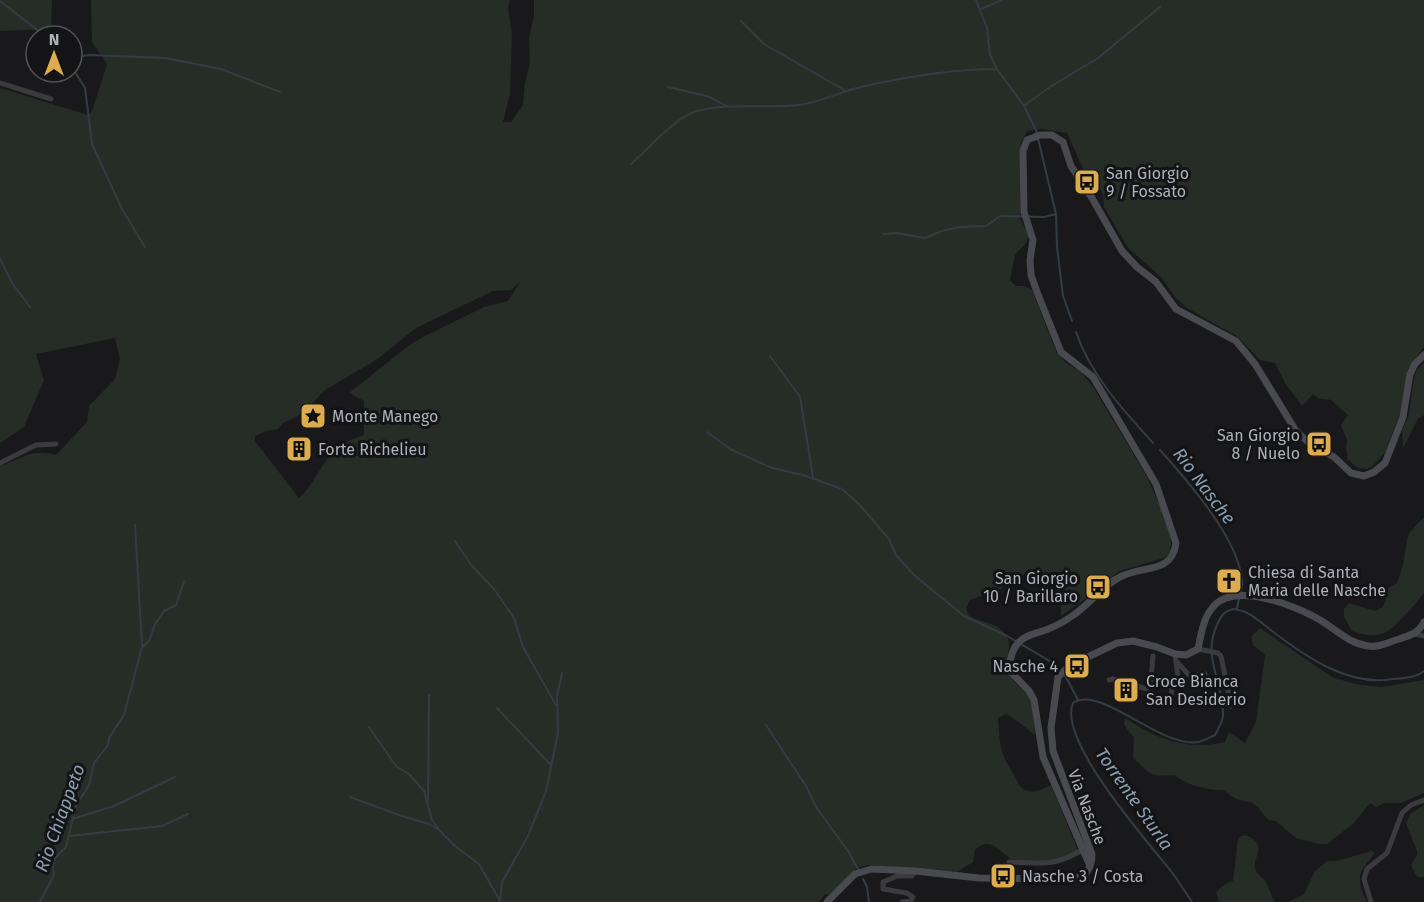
<svg xmlns="http://www.w3.org/2000/svg" width="1424" height="902" font-family="'Fira Sans',sans-serif">
  <style>
    .green { fill: #262c26; fill-rule: evenodd }
    .lines { fill: none; stroke-linecap: round; stroke-linejoin: round }
    .stream { stroke: #343c43; stroke-width: 2 }
    .street { stroke: #3b3b3f; stroke-width: 5 }
    .secondary { stroke: #494a4f; stroke-width: 7 }
    .labels { text-anchor: middle; dominant-baseline: central; stroke-width: 6; stroke-linejoin: round; paint-order: stroke }
    .poi-label { font-size: 16px; fill: #adb1b9; stroke: #141416; text-anchor: start }
    .street-label { font-size: 16px; fill: #adb1b9; stroke: #141416 }
    .water-label { font-size: 18px; font-style: italic; fill: #899eb0; stroke: #141416 }
  </style>
  <rect width="100%" height="100%" fill="#19191b"/>
  <path class="green" d="M0 0H52L51 29 0 31Z
    M91 0H510L508 8 512 35 510 94 503 122H511L523 105 525 83 530 63 529 38 534 16V0H1424V347L1408 369 1400 414 1385 452 1373 466 1367 469 1358 468 1348 460 1346 448 1347 440 1341 425 1348 415 1331 400 1318 398 1313 394 1302 406 1285 383 1275 363 1260 360 1238 337 1187 308 1175 297 1161 277 1128 248 1104 207 1103 194 1084 171 1067 133 1042 129 1027 131 1021 143 1020 219 1029 235 1026 243 1015 255 1010 280 1016 286H1024L1032 290 1056 351 1065 362 1081 372 1094 388 1147 477 1163 513 1171 540 1170 552 1164 558 1119 571 1085 599 1061 616 1060 582 1046 573 1011 576 1001 589 970 600 966 608 969 616C978 621 991 622 999 628 1016 641 1006 652 1007 667 1008 680 1024 688 1029 698 1035 709 1034 723 1035 735 1025 728 1016 719 1006 714L998 718C1000 742 999 753 1013 773 1016 777 1017 782 1020 786 1029 796 1041 790 1051 785L1078 850C1071 853 1063 858 1056 860 1045 862 1023 863 1012 859 1000 855 993 834 975 850L973 862 957 872 867 865 856 869 829 895 825 894 819 902H0V466C22 459 31 448 56 455L87 422 89 406 115 379 120 359 115 338 36 354 44 380 24 427 0 443V88L88 115 92 111 107 64 92 42ZM521 281 508 301 484 307 423 337 408 346 349 393 364 401V435C357 438 348 440 341 445 324 456 315 484 299 498L255 441V436L266 431 278 429 283 423 302 414 325 390 376 360 416 328 493 291 511 290Z
    M1424 363V415L1418 419 1403 448 1402 430 1409 415 1413 383 1416 371Z
    M1424 517V593C1418 601 1412 608 1405 615 1387 635 1379 640 1352 631L1344 617V609L1349 603 1375 611 1383 607 1386 599 1383 591 1397 583 1403 565 1407 539 1410 532Z
    M1260 628 1332 677 1355 684 1381 687 1424 680V793L1401 803H1384L1377 807 1370 803 1354 823 1327 844H1319L1296 838 1276 821 1268 820 1258 807 1252 803 1236 799 1223 790C1212 791 1182 784 1175 775 1147 777 1152 774 1133 758L1134 738 1124 725 1125 718C1156 739 1188 751 1225 742L1229 732 1245 743 1256 722 1265 655 1253 645 1251 637Z
    M1424 805V877H1417L1411 865 1417 855V851L1406 823 1410 814Z
    M1245 835C1269 844 1253 856 1255 868 1256 874 1264 878 1267 884 1270 890 1271 896 1275 902H1219L1216 892 1225 884 1233 881 1238 839 1241 836Z
    M1372 851 1375 853C1358 873 1355 878 1367 902H1289L1304 894 1315 871 1327 861H1336Z"/>
  <g class="lines">
    <path class="stream" d="M976 0 987 28 990 55 997 69 1024 106 1036 130 1056 214 1057 247 1063 296 1072 321
      M0 1 45 36
      M981 9 1002 0
      M741 21 764 44 846 91
      M72 57 90 55 165 58 221 69 280 92
      M72 67 85 88 92 144 122 209 145 247
      M668 87 710 97 728 107
      M1025 105 1050 87 1098 58 1160 7
      M631 164C648 149 673 120 694 112 724 102 768 109 799 105 820 102 840 92 861 87 905 77 951 69 997 69
      M883 234 897 233 925 238 942 231 960 227 986 226 1000 216 1044 217 1056 214
      M0 259 12 283 30 307
      M1076 332C1090 374 1123 410 1153 443
      M770 356 800 397 813 477
      M707 432 730 449 772 468 803 475 842 489 860 505 889 539 896 555 914 575 964 616 1007 636 1053 663 1066 677 1078 700
      M1160 450C1187 480 1240 540 1242 582 1242 591 1238 600 1237 609
      M135 525 142 645
      M455 541 472 566 494 589 514 618 523 647 556 705
      M497 708 551 765
      M766 725 806 786 816 807 848 851 859 871
      M369 727 396 766 409 774 424 791 432 820 440 831 455 846 479 864 500 901
      M350 797 399 815 429 824 437 829
      M428 800 429 695
      M73 819 114 806 175 777
      M69 836 162 826 188 814
      M863 879 867 887 869 902
      M40 902 54 875 53 865 55 858 66 847 76 806 89 785 94 763 108 745 109 738 124 715 142 647 149 641 155 624 164 611 176 605 184 581
      M500 902 502 882 528 836 546 791 558 733 557 696 562 673
      M1192 902C1186 893 1180 884 1174 875 1150 844 1057 741 1073 703 1100 684 1160 748 1198 742 1203 741 1210 737 1215 735 1218 729 1224 720 1223 713 1223 682 1202 657 1217 625 1221 616 1223 612 1233 609 1249 610 1260 622 1272 631 1306 657 1349 687 1393 679 1404 678 1416 678 1424 671"/>
    <path class="street" d="M0 83 51 99
      M0 463 36 445 56 444
      M1415 634 1424 636
      M1198 649 1218 653 1221 656 1231 706
      M1153 656 1151 679 1153 683 1172 687 1178 678 1175 654
      M1177 662 1189 675 1205 674
      M1109 680 1113 679 1147 689 1157 697 1171 701 1172 687
      M1009 862C1043 863 1054 867 1084 849
      M902 902 911 901 913 897 907 893 883 889V882L897 876H912L915 871
      M1371 902 1364 879 1367 869 1387 853 1402 813 1411 805 1424 800"/>
    <path class="secondary" d="M1090 866 1043 757 1034 700 1029 691 1011 672C1008 663 1012 649 1019 642 1026 634 1039 633 1048 629 1056 626 1065 621 1072 616 1091 604 1102 585 1122 576 1144 565 1172 574 1176 543L1156 484 1093 377 1061 352 1037 292 1031 275 1030 260 1033 240 1024 212 1023 151 1027 140 1040 135H1052L1063 142 1071 166 1092 198 1122 251 1137 267 1156 282 1176 309 1236 341 1255 364 1296 431 1308 442 1334 457 1351 473 1364 476 1374 472 1385 463 1403 417 1410 374 1415 364 1424 355
      M827 902 855 874 871 869 915 871 979 878 1072 879C1086 877 1092 868 1092 854L1053 751 1051 728 1058 677 1069 666 1117 643 1133 641 1157 647 1175 654 1186 655 1198 649C1201 635 1203 618 1213 607 1234 581 1297 606 1320 620 1337 630 1348 643 1368 646 1378 648 1389 642 1399 639 1410 635 1418 634 1424 622"/>
  </g>
  <defs>
    <g id="bus-square" transform="scale(1.35)"><rect x="-9" y="-9" width="18" height="18" rx="4" fill="#ddac4f" stroke="#141416"/><path d="M-5-6H5V4H4V6H2V4H-2V6H-4V4H-5ZM-3.5-4V0h7V-4ZM-3.5 1.2v1.5H-2V1.2ZM2 1.2v1.5H3.5V1.2Z" fill="#111"/></g>
    <g id="sight-square" transform="scale(1.35)"><rect x="-9" y="-9" width="18" height="18" rx="4" fill="#ddac4f" stroke="#141416"/><path d="M0-6L1.8-2.2L6-1.7L2.9 1.2L3.7 5.4L0 3.3L-3.7 5.4L-2.9 1.2L-6-1.7L-1.8-2.2Z" fill="#111"/></g>
    <g id="building-square" transform="scale(1.35)"><rect x="-9" y="-9" width="18" height="18" rx="4" fill="#ddac4f" stroke="#141416"/><path d="M-4-6H4V6H1V3H-1V6H-4ZM-2.5-4.3h1.7v1.8h-1.7ZM.8-4.3h1.7v1.8H.8ZM-2.5-1h1.7V.8h-1.7ZM.8-1h1.7V.8H.8Z" fill="#111"/></g>
    <g id="church-square" transform="scale(1.35)"><rect x="-9" y="-9" width="18" height="18" rx="4" fill="#ddac4f" stroke="#141416"/><path d="M-1.2-6h2.4v3.5h3.3v2.4h-3.3V6h-2.4V-.1h-3.3v-2.4h3.3Z" fill="#111"/></g>
  </defs>
  <g fill-rule="evenodd">
    <use href="#bus-square" x="1087" y="182"/>
    <use href="#sight-square" x="313" y="416"/>
    <use href="#bus-square" x="1319" y="444"/>
    <use href="#building-square" x="299" y="449"/>
    <use href="#church-square" x="1229" y="581"/>
    <use href="#bus-square" x="1098" y="587"/>
    <use href="#bus-square" x="1077" y="666"/>
    <use href="#building-square" x="1126" y="690"/>
    <use href="#bus-square" x="1003" y="876"/>
  </g>
  <g class="labels">
    <g class="poi-label">
      <text x="1106" y="173">San Giorgio<tspan x="1106" dy="18">9 / Fossato</tspan></text>
      <text x="332" y="416">Monte Manego</text>
      <text x="1300" y="435" text-anchor="end">San Giorgio<tspan x="1300" dy="18">8 / Nuelo</tspan></text>
      <text x="318" y="449">Forte Richelieu</text>
      <text x="1248" y="572">Chiesa di Santa<tspan x="1248" dy="18">Maria delle Nasche</tspan></text>
      <text x="1078" y="578" text-anchor="end">San Giorgio<tspan x="1078" dy="18">10 / Barillaro</tspan></text>
      <text x="1058" y="666" text-anchor="end">Nasche 4</text>
      <text x="1146" y="681">Croce Bianca<tspan x="1146" dy="18">San Desiderio</tspan></text>
      <text x="1022" y="876">Nasche 3 / Costa</text>
    </g>
    <g class="street-label">
      <text transform="translate(1087 807) rotate(69)">Via Nasche</text>
    </g>
    <g class="water-label">
      <text transform="translate(1204 486) rotate(53)">Rio Nasche</text>
      <text transform="translate(1134 799) rotate(55)">Torrente Sturla</text>
      <text transform="translate(60 818) rotate(-70)">Rio Chiappeto</text>
    </g>
  </g>
  <g transform="translate(54 54)"><circle r="28" fill="#141416" stroke="#515357" stroke-width="1.5"/>
  <path d="M0-4.5L10 22L0 15L-10 22Z" fill="#ddac4f"/>
  <text y="-9" font-size="16" font-weight="bold" text-anchor="middle" fill="#adb1b9">N</text>
  </g>
</svg>
